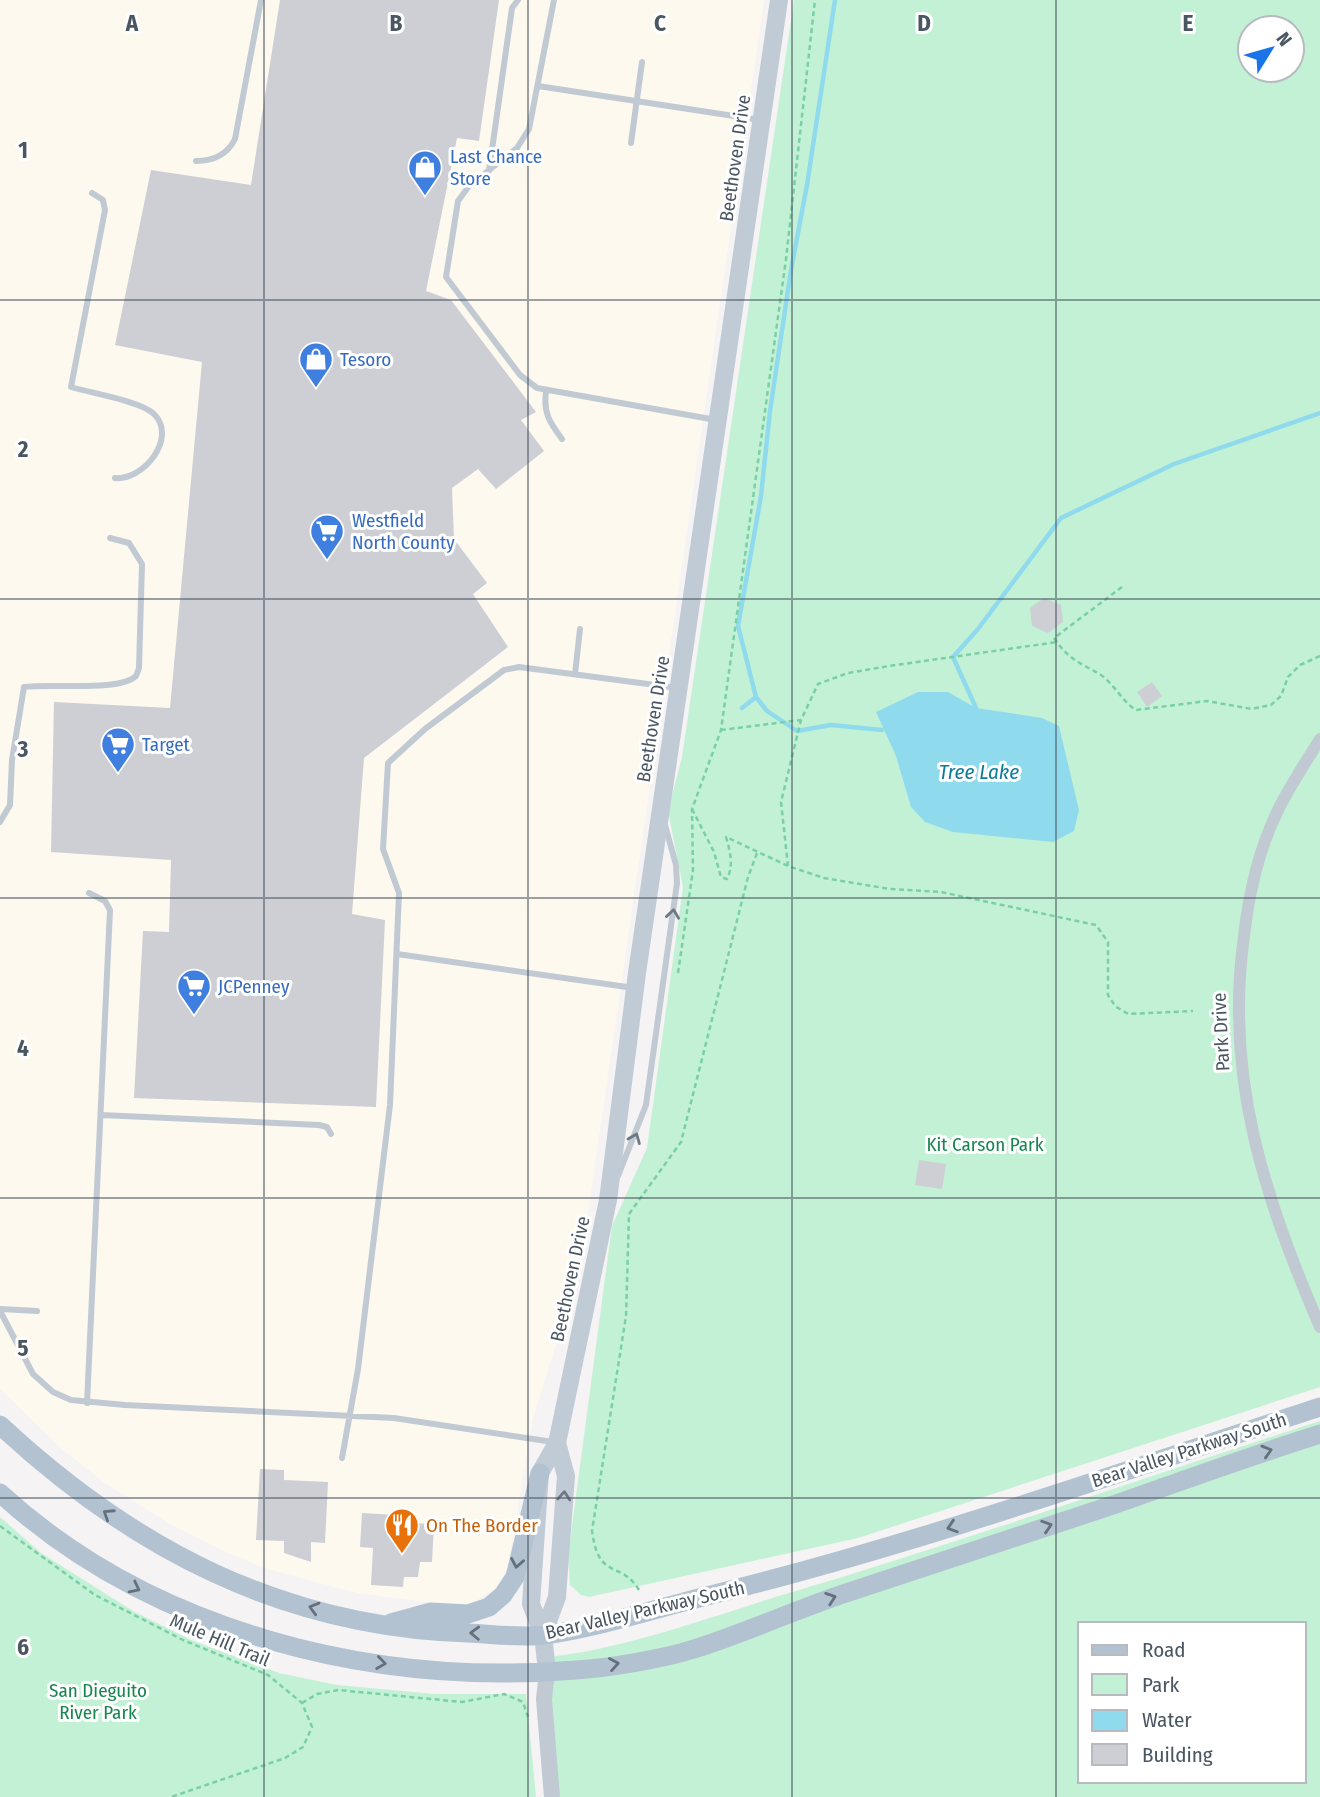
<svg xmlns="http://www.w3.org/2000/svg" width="1320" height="1797" font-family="'Fira Sans Condensed',sans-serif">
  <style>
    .commercial { fill: #fdf9ef }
    .green { fill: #c3f1d5; fill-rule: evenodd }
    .water { fill: #90daee }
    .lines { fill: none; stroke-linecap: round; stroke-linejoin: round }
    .stream { stroke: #90daee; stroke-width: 4.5 }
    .building { fill: #cdcfd5 }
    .path { stroke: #7ad0a6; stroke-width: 2.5; stroke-dasharray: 5 3.5; stroke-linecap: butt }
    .service { stroke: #c1cad2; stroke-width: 6 }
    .minor { stroke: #c1cad2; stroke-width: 12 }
    .tertiary { stroke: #c1cad2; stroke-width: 16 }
    .secondary { stroke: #c1cbd6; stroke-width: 18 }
    .primary { stroke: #b3c2d1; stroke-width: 19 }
    .oneway { stroke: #6e7983 }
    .oneway2 { stroke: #64717d }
    .oneway3 { stroke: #6e7984 }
    .grid { fill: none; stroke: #4a5661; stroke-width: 2; stroke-opacity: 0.55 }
    .labels { text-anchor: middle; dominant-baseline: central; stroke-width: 6; stroke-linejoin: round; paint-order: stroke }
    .shop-label { font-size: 19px; fill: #366cbe; stroke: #fff; text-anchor: start }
    .street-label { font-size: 19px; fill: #4a5661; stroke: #fff }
    .park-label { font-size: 19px; fill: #17864f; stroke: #fff }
    .food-label { font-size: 19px; fill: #c56008; stroke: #fff; text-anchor: start }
    .water-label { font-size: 21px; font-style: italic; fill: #0c7c9b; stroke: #fff }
    .grid-label { font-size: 23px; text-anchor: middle; font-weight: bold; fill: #4a5661; stroke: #fff; stroke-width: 6; stroke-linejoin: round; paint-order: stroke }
  </style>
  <rect width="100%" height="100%" fill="#f5f3f3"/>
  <path class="commercial" d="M0 0H764L580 1268 533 1418 508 1567 496 1588 471 1604 432 1603 357 1593 267 1569 228 1553 168 1523 102 1481 63 1450 0 1389Z"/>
  <path class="green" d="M794 0H1320V1387L858 1538 589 1597 581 1595 570 1585 568 1556 612 1226 647 1148 683 887 668 811 682 757ZM1250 28H1292V70H1250Z
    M1320 1421V1797H551L538 1658C625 1650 705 1618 789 1593 967 1540 1143 1478 1320 1421ZM1080 1624H1304V1781H1080Z
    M0 1517 41 1553 133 1611 191 1640 279 1673 337 1685 435 1694H526L536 1797H0Z"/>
  <path class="water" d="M918 692H948L976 708 1042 718 1059 726 1079 810 1074 831 1053 842 953 832 925 822 911 807 896 756 876 712Z"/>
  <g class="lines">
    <path class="stream" d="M835 0 807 185 791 270 770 411 761 496 738 626 756 697 767 711 797 731 831 725 882 730
      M742 708 756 697
      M976 708 953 657 978 629 1061 518 1174 464 1320 413"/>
  </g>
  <path class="building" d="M280 0H499L479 141 457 138 426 291 451 300 536 412 521 420 544 451 496 489 478 469 452 488 454 539 487 583 473 594 508 647 364 758 352 914 385 920 376 1107 134 1098 143 931 169 932 171 860 51 852 54 702 170 708 202 362 115 345 151 170 251 185Z
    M1044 598 1061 605 1063 622 1048 633 1032 626 1030 608Z
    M1152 682 1162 696 1147 707 1137 692Z
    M919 1160 946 1164 942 1189 915 1185Z
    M260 1469 284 1470V1480L328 1482 325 1543 311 1542V1562L284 1553V1541L256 1540Z
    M397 1510 407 1511 413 1523 434 1524 432 1562H420L418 1577H404L403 1587 371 1585 373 1548 360 1547 362 1513 396 1515Z"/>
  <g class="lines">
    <path class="path" d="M1122 587 1054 638C1069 660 1079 662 1101 675 1114 684 1122 701 1136 710L1207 701 1252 709 1271 705 1281 696 1288 677 1300 665 1320 656
      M721 730 801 720
      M692 809 714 852 721 877 727 879C734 865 730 851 726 837L788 866 824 878 890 889 941 892 1096 925 1108 942V995L1115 1006 1128 1014 1193 1011
      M788 866 781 802 801 720 818 684 848 673 889 666 1057 642
      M678 973 693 870 692 809 721 730 786 259 815 0
      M0 1526 95 1595 183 1640 268 1675 302 1703 312 1727 303 1747 285 1758 171 1797
      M639 1590C620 1559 599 1582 592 1531L626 1316 629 1214 681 1142 748 877 757 853
      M302 1703 317 1694 338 1690 462 1702 504 1694 523 1702 528 1717"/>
    <path class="service" d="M554 0 529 129 517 148 469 186 458 201 446 277 520 375 537 388 716 420
      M538 86 760 120
      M631 143 642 62
      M196 161C213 161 227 155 235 139L261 0
      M489 171 512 8 518 0
      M92 193 103 200 105 210 71 387C90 393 141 401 154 414 178 438 143 481 115 478
      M546 392C543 413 550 423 562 439
      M575 674 580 629
      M0 822 10 805 12 760 24 687C52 683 119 692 136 676L139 668 142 564 129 543 110 538
      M397 954 634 988
      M101 1115 319 1125 327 1127 331 1134
      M618 1176 646 1105 677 883 676 865 665 825
      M0 1309 37 1311
      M0 1311 33 1374 53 1392 71 1400 125 1405 394 1418 553 1442
      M87 1403 110 910 105 901 89 893
      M342 1458 358 1369 390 1105 399 893 383 849 388 763 425 729 504 670 519 667 678 688"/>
    <path class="minor" d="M1320 739C1306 762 1291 784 1279 808 1259 848 1249 892 1244 936 1224 1078 1265 1198 1320 1327"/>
    <path class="tertiary" d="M547 1671 544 1699 552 1797"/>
    <path class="secondary" d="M543 1635 557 1597 566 1476 557 1443
      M547 1671 543 1635 531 1604 540 1473 557 1443 608 1200 637 973 779 0"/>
    <path class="primary" d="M0 1425C133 1549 283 1627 468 1633 493 1634 521 1638 545 1635 601 1627 657 1608 711 1595 917 1544 1118 1473 1320 1407
      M0 1493C152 1632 373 1687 576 1670 609 1668 662 1659 694 1649 745 1633 795 1610 846 1593 935 1563 1024 1535 1113 1505 1182 1481 1250 1456 1320 1434
      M391 1623 431 1612 468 1614 489 1607 503 1595 515 1577 540 1473"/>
  </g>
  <defs><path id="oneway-chevron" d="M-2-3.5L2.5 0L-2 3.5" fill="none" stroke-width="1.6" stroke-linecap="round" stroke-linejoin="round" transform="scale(1.75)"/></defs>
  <g class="oneway">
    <use href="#oneway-chevron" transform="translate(673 914) rotate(-82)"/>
    <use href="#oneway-chevron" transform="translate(635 1138) rotate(-68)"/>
  </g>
  <g class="oneway2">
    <use href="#oneway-chevron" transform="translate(1267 1451) rotate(-17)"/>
    <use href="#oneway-chevron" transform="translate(108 1514) rotate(-147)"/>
    <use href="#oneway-chevron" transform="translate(1047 1526) rotate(-18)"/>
    <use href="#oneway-chevron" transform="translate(952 1527) rotate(162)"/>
    <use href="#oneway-chevron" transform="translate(517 1563) rotate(100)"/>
    <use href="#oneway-chevron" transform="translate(135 1588) rotate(27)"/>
    <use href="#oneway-chevron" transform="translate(831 1598) rotate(-19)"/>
    <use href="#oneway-chevron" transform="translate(314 1608) rotate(-164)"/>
    <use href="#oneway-chevron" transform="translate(475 1633) rotate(-178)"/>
    <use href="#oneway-chevron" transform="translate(381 1663) rotate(8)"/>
    <use href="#oneway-chevron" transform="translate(614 1664) rotate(-10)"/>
  </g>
  <use class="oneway3" href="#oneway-chevron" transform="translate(564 1496) rotate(-86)"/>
  <path class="grid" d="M264 0V1797M528 0V1797M792 0V1797M1056 0V1797M0 300H1320M0 599H1320M0 898H1320M0 1198H1320M0 1498H1320"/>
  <defs>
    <g id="shop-pin" transform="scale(1.75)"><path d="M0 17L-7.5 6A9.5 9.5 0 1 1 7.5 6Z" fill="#3f7fe0" stroke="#fff"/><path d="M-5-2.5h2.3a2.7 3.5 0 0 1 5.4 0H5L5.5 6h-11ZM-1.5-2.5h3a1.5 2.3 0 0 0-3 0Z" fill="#fff"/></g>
    <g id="supermarket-pin" transform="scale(1.75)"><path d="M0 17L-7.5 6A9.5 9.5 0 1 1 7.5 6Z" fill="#3f7fe0" stroke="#fff"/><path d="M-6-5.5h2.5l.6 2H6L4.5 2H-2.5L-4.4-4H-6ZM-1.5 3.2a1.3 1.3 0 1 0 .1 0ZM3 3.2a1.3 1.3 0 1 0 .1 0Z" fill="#fff"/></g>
    <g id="restaurant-pin" transform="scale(1.75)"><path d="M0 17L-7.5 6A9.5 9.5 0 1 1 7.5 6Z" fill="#e8710a" stroke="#fff"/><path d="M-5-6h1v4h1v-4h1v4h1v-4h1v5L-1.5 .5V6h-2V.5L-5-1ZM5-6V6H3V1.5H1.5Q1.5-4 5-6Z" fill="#fff"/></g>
  </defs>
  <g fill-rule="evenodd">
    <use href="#shop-pin" x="425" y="167"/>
    <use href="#shop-pin" x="316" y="359"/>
    <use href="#supermarket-pin" x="327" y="531"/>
    <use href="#supermarket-pin" x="118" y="744"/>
    <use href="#supermarket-pin" x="194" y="986"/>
    <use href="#restaurant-pin" x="402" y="1525"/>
  </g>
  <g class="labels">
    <g class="shop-label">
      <text x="450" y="156">Last Chance<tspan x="450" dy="22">Store</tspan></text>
      <text x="340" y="359">Tesoro</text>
      <text x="352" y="520">Westfield<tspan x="352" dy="22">North County</tspan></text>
      <text x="142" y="744">Target</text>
      <text x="218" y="986">JCPenney</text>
    </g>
    <g class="street-label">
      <text transform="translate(735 158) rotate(-82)">Beethoven Drive</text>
      <text transform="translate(653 719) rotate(-81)">Beethoven Drive</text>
      <text transform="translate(1221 1032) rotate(-93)">Park Drive</text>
      <text transform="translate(570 1279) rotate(-78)">Beethoven Drive</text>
      <text transform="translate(1189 1450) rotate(-18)">Bear Valley Parkway South</text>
      <text transform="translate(645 1610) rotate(-13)">Bear Valley Parkway South</text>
      <text transform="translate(220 1640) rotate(23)">Mule Hill Trail</text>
    </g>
    <g class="park-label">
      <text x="985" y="1144">Kit Carson Park</text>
      <text x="98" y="1690">San Dieguito<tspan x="98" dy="22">River Park</tspan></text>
    </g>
    <g class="food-label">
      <text x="426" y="1525">On The Border</text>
    </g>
    <g class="water-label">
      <text x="979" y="772">Tree Lake</text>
    </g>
  </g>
  <g class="grid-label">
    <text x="132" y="31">A</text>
    <text x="396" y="31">B</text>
    <text x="660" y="31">C</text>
    <text x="924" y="31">D</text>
    <text x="1188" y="31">E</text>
    <text x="23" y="158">1</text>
    <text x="23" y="457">2</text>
    <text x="23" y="757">3</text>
    <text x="23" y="1056">4</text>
    <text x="23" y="1356">5</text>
    <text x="23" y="1655">6</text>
  </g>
  <rect x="1078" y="1622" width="228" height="161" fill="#ffffff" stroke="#b7bbc0" stroke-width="2"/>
  <rect x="1092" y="1645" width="35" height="10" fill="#b3c2d1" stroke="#b7bbc0" stroke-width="2"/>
  <text x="1142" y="1657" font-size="21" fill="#4a5661">Road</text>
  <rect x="1092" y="1674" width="35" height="21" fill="#c3f1d5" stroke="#b7bbc0" stroke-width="2"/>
  <text x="1142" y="1692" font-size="21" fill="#4a5661">Park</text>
  <rect x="1092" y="1710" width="35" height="21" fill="#90daee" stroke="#b7bbc0" stroke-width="2"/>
  <text x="1142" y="1727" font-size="21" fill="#4a5661">Water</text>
  <rect x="1092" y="1744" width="35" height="21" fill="#cdcfd5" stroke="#b7bbc0" stroke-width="2"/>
  <text x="1142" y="1762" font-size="21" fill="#4a5661">Building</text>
  <g transform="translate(1271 49) rotate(53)"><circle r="33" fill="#ffffff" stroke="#b7bbc0" stroke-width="2"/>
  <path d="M0-5L12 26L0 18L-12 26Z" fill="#1a73e8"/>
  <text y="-10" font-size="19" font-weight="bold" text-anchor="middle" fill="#4a5661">N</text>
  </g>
</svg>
